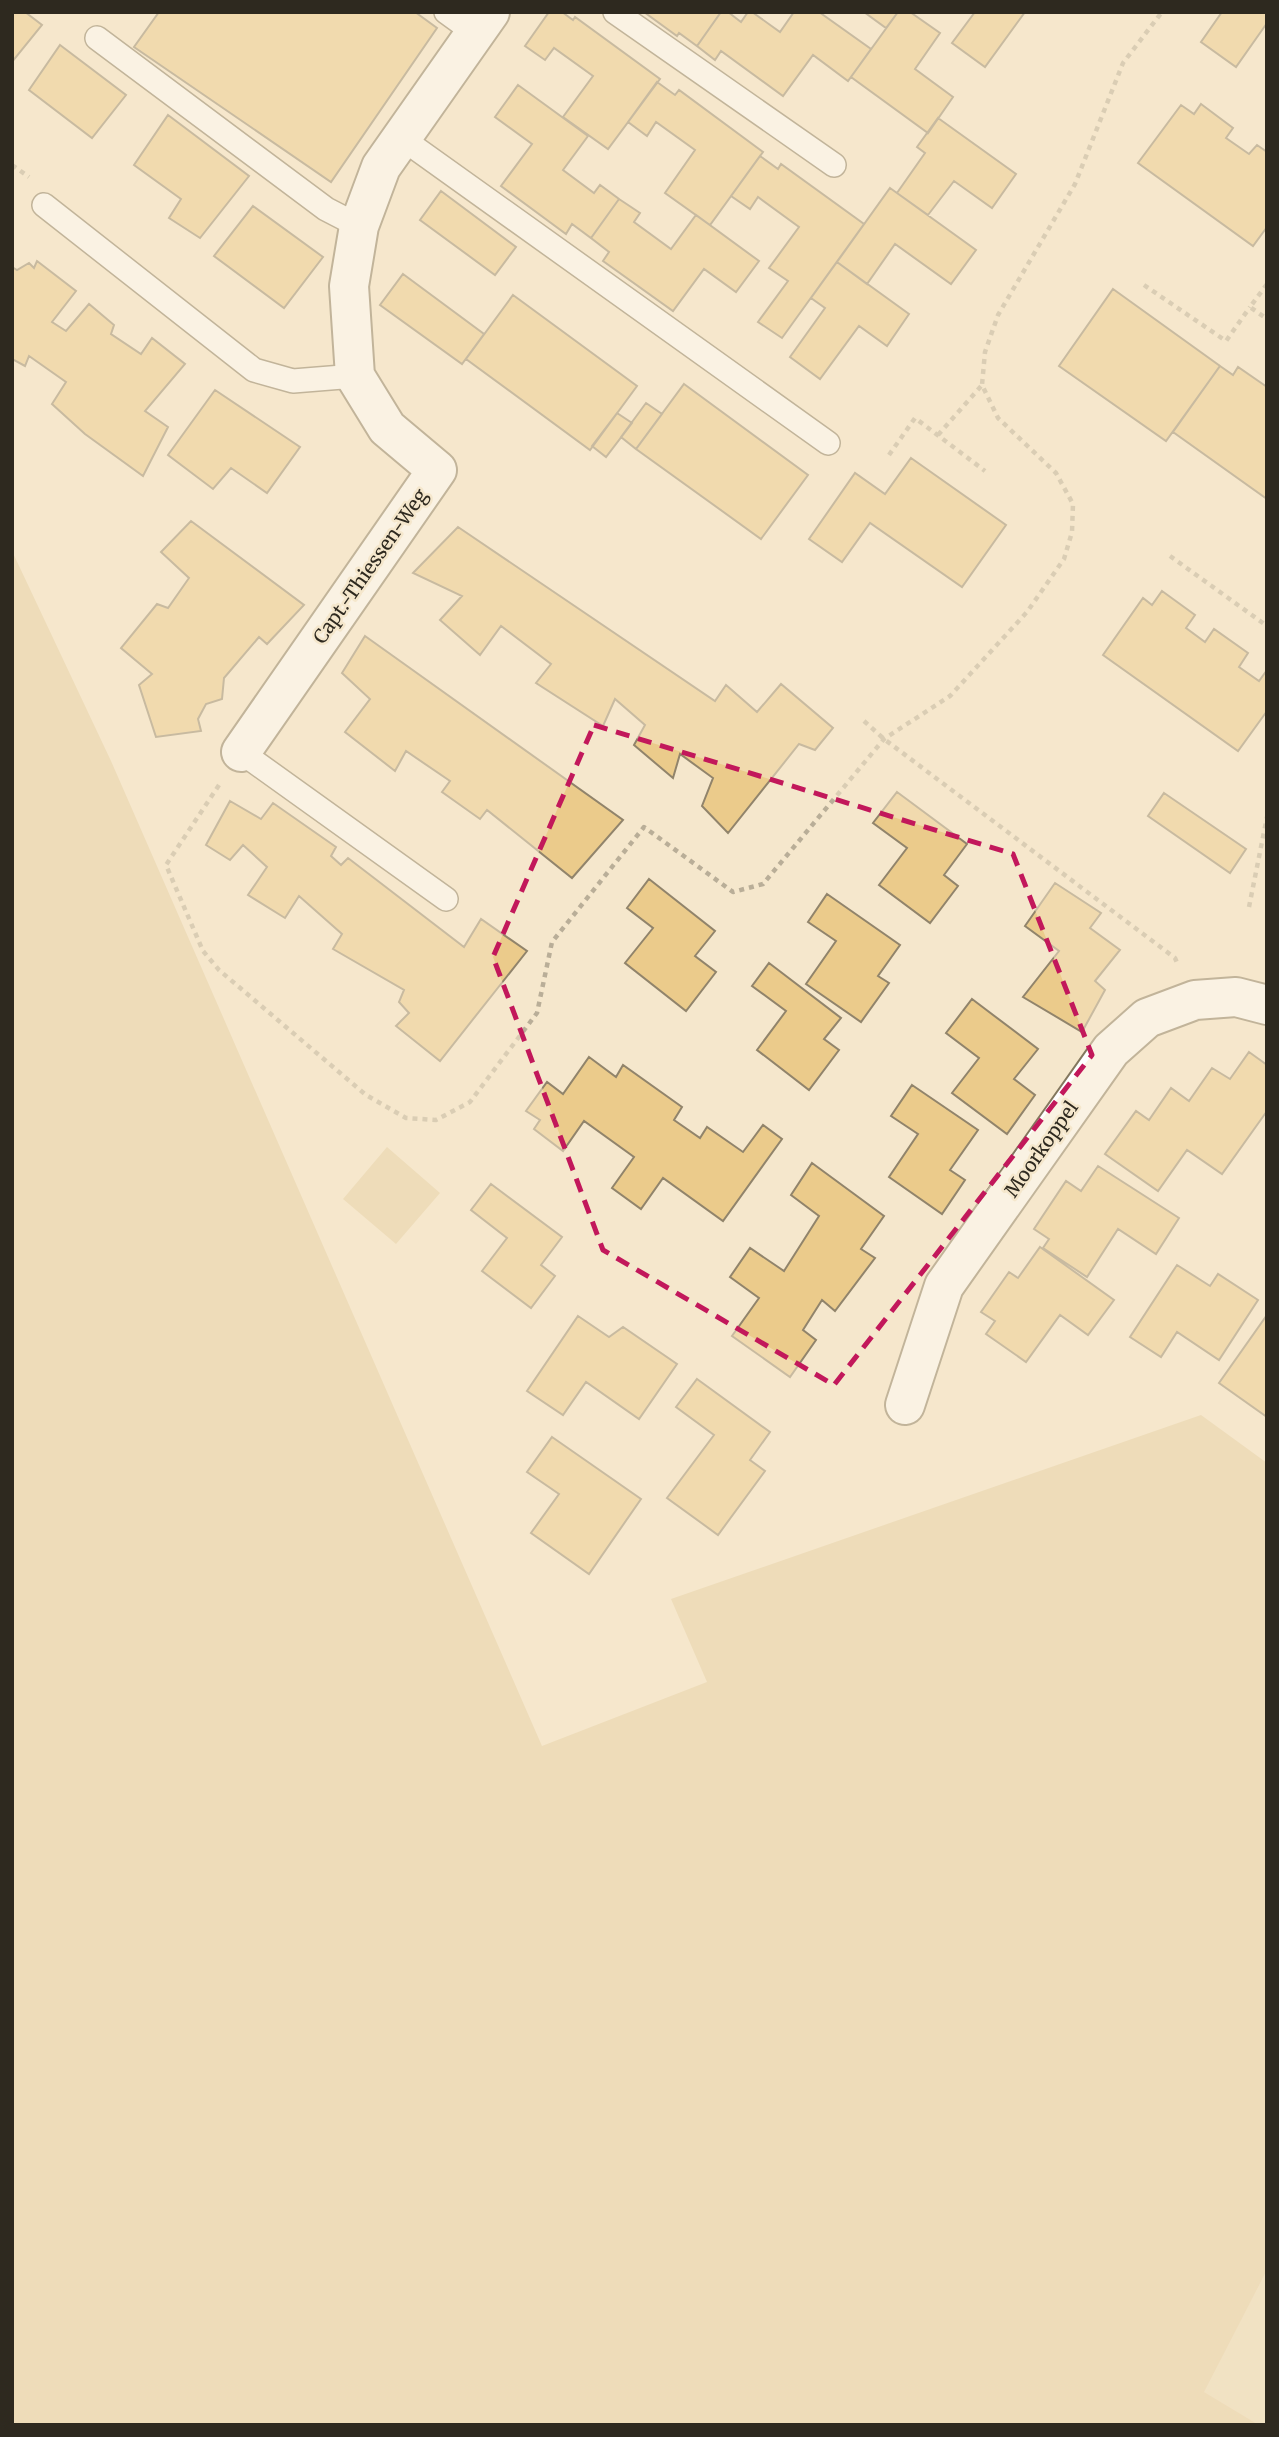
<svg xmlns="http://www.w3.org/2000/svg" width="1279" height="2437" font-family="Merriweather,serif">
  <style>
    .built { fill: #ecdbb9 }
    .green { fill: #e4cea3 }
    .building { fill: #ebcb8b; stroke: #91846b; stroke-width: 2 }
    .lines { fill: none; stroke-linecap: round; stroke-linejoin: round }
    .service-casing { stroke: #83775e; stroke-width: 26 }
    .minor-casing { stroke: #83775e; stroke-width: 42 }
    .path { stroke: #b9ae98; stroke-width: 4.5; stroke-dasharray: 5 5; stroke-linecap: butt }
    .service { stroke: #fff; stroke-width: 23 }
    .minor { stroke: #fff; stroke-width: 38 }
    .marked { fill: none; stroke: #c2185b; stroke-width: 5; stroke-dasharray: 14 9; stroke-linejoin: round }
    .labels { text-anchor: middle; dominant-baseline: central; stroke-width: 5; stroke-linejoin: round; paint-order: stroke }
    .street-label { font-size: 19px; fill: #2e291f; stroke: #f5e7cc }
  </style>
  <rect width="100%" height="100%" fill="#f5e7cc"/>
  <path class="built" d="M1267 2270V2425H1259L1203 2392Z"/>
  <path class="green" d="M12 551 111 761 542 1746 707 1682 671 1599 1201 1415 1267 1463V2270L1204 2392 1259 2425H12Z
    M387 1147 440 1193 396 1244 343 1199Z"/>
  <path class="building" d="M12 12H25L42 25 12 62Z
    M159 12H415L437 28 331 182 134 47Z
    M549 12H562L573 20 575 17 660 79 608 149 563 117 593 76 554 48 545 60 525 46Z
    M644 12H721L697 46 679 33 677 36Z
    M721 12H728L741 22 748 12H752L780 32 794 12H819L871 49 848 81 813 55 783 96 721 51 715 60 697 46Z
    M864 12H898L886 28Z
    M898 12H910L940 33 915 69 953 97 928 133 851 77Z
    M975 12H1025L985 67 952 43Z
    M1222 12H1267V23L1236 67 1201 42Z
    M60 45 126 95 92 138 29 90Z
    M657 82 675 95 679 90 763 152 710 225 665 193 695 150 656 122 647 136 628 122Z
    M518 85 588 136 563 170 594 193 600 185 619 199 591 238 572 224 566 234 501 186 532 144 495 117Z
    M1201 104 1233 128 1226 138 1249 154 1257 145 1267 152V227L1253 246 1138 163 1181 105 1194 114Z
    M168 115 249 176 200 238 169 218 181 199 134 165Z
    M938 118 1016 174 992 208 954 181 928 215 897 193 925 153 917 147Z
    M760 156 778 169 781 164 864 224 782 338 758 322 788 281 769 268 799 227 758 197 750 209 731 196Z
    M890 188 976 250 951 284 895 244 867 284 837 262Z
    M441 191 516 247 495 275 420 220Z
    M619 199 640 213 634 222 671 249 696 215 759 261 736 292 704 269 673 311 603 261 609 252 591 238Z
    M253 206 323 257 284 308 214 256Z
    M37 261 76 291 52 322 66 331 89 304 114 325 111 334 141 354 152 338 185 364 145 411 168 427 143 476 85 434 52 404 66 382 29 356 25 366 12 359V267L17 270 29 263 34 268Z
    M837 262 909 314 887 346 859 326 820 379 790 357 825 308 811 298Z
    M403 274 484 334 462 364 380 305Z
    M1113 289 1220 366 1166 441 1059 366Z
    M513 295 637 386 590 450 466 359Z
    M1220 366 1233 375 1238 367 1267 387V499L1173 432Z
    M684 384 808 475 761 539 636 449Z
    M215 390 300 447 267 493 231 468 213 489 168 455Z
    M646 403 662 414 636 449 621 437Z
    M617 413 632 423 606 457 592 446Z
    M911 458 1006 525 962 587 870 523 842 562 809 539 855 473 885 494Z
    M191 521 304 605 267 644 259 637 224 678 222 699 206 704 198 719 201 731 156 737 139 685 152 674 121 648 157 604 168 608 189 578 161 552Z
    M458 527 715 701 726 685 757 712 781 684 833 728 815 750 799 744 728 833 702 806 713 778 680 754 673 778 634 745 645 725 615 699 603 726 536 683 551 664 501 626 480 655 440 620 462 596 413 573Z
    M1162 591 1195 615 1186 628 1205 642 1214 629 1248 653 1239 667 1259 681 1267 670V711L1238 751 1103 655 1143 598 1152 605Z
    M365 636 623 820 572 878 487 810 480 819 442 792 450 781 406 751 395 771 345 732 370 699 342 673Z
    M897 792 967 844 944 875 958 886 930 923 879 885 907 848 873 823Z
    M1164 793 1246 849 1230 873 1148 816Z
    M230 801 261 819 273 803 336 847 331 856 341 865 348 858 464 947 481 919 527 951 440 1061 396 1026 409 1013 399 1002 404 990 333 949 342 934 299 896 285 918 248 895 267 867 243 845 230 860 206 845Z
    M649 879 715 931 695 956 716 972 686 1011 625 963 653 928 627 908Z
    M1055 883 1101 913 1090 928 1120 950 1095 981 1105 990 1082 1032 1023 997 1059 951 1025 926Z
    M827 894 900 945 878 976 889 983 861 1022 806 984 836 941 808 922Z
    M769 963 841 1018 824 1039 839 1050 809 1090 757 1050 786 1011 752 986Z
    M972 999 1038 1049 1014 1079 1035 1095 1007 1134 952 1093 979 1058 946 1033Z
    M1249 1052 1267 1065V1111L1222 1174 1187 1150 1158 1191 1105 1154 1136 1111 1149 1120 1171 1088 1189 1101 1212 1068 1230 1079Z
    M589 1057 616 1077 623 1065 682 1107 674 1120 700 1138 707 1127 743 1152 763 1125 782 1139 723 1221 663 1178 641 1209 612 1188 634 1157 584 1121 563 1151 534 1129 540 1120 526 1111 547 1082 563 1094Z
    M912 1085 978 1130 950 1170 965 1180 942 1214 889 1177 918 1134 891 1116Z
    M812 1163 884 1216 861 1249 875 1258 835 1311 822 1300 803 1330 816 1340 790 1377 732 1336 759 1298 730 1277 750 1248 784 1271 819 1216 791 1195Z
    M1098 1166 1179 1218 1156 1254 1118 1229 1087 1277 1043 1248 1049 1239 1034 1229 1066 1181 1081 1191Z
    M491 1184 562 1237 541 1265 555 1276 531 1308 482 1271 507 1238 471 1210Z
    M1040 1247 1114 1300 1088 1335 1060 1315 1026 1362 986 1334 995 1321 981 1312 1009 1272 1018 1278Z
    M1177 1265 1210 1286 1218 1274 1258 1300 1219 1360 1177 1332 1161 1357 1130 1337Z
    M1267 1315V1417L1219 1383Z
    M578 1316 609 1337 623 1327 677 1364 639 1419 586 1382 563 1415 527 1391Z
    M697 1379 770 1432 750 1460 765 1471 718 1535 667 1498 714 1435 676 1407Z
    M552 1437 641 1499 589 1574 531 1533 559 1494 527 1472Z"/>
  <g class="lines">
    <g class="service-casing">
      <path id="service" d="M446 12 475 33
        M615 12 834 165
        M97 38 326 209 359 226
        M400 137 828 443
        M44 205 254 370 293 381 355 376
        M241 752 446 899"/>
    </g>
    <g class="minor-casing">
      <path id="minor" d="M241 752 437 470 387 428 355 376 349 286 359 226 381 167 490 12
        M905 1405 944 1286 1111 1050 1147 1018 1195 1000 1236 997 1267 1005"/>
    </g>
    <path class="path" d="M12 165 29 177
      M1267 284 1250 307 1267 319
      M1144 285 1226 341 1250 307
      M938 435 982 385
      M889 455 915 418 985 471
      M1170 556 1267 626
      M864 721 884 739 1175 958 1178 965
      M219 785 166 865 203 951 219 970 366 1095 406 1118 436 1120 470 1102 537 1013 552 942 644 827 733 892 763 884 884 739 950 696 1027 612 1064 559 1072 532 1073 504 1056 473 998 418 982 385 985 352 998 315 1075 184 1123 63 1162 12
      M1249 907 1267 817"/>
    <use href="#service" class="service"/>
    <use href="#minor" class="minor"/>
  </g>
  <path d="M0 0H1279V2437H0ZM594 725 1013 854 1092 1055 834 1385 603 1250 493 957Z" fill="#f5e7cc" fill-opacity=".55" fill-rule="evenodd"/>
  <path class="marked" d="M594 725 1013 854 1092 1055 834 1385 603 1250 493 957Z"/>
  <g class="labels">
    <g class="street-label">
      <text transform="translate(370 566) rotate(-55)">Capt.-Thiessen-Weg</text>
      <text transform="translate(1041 1149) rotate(-55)">Moorkoppel</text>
    </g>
  </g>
  <rect width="1279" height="2437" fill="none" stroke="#2e291f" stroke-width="28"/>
</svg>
